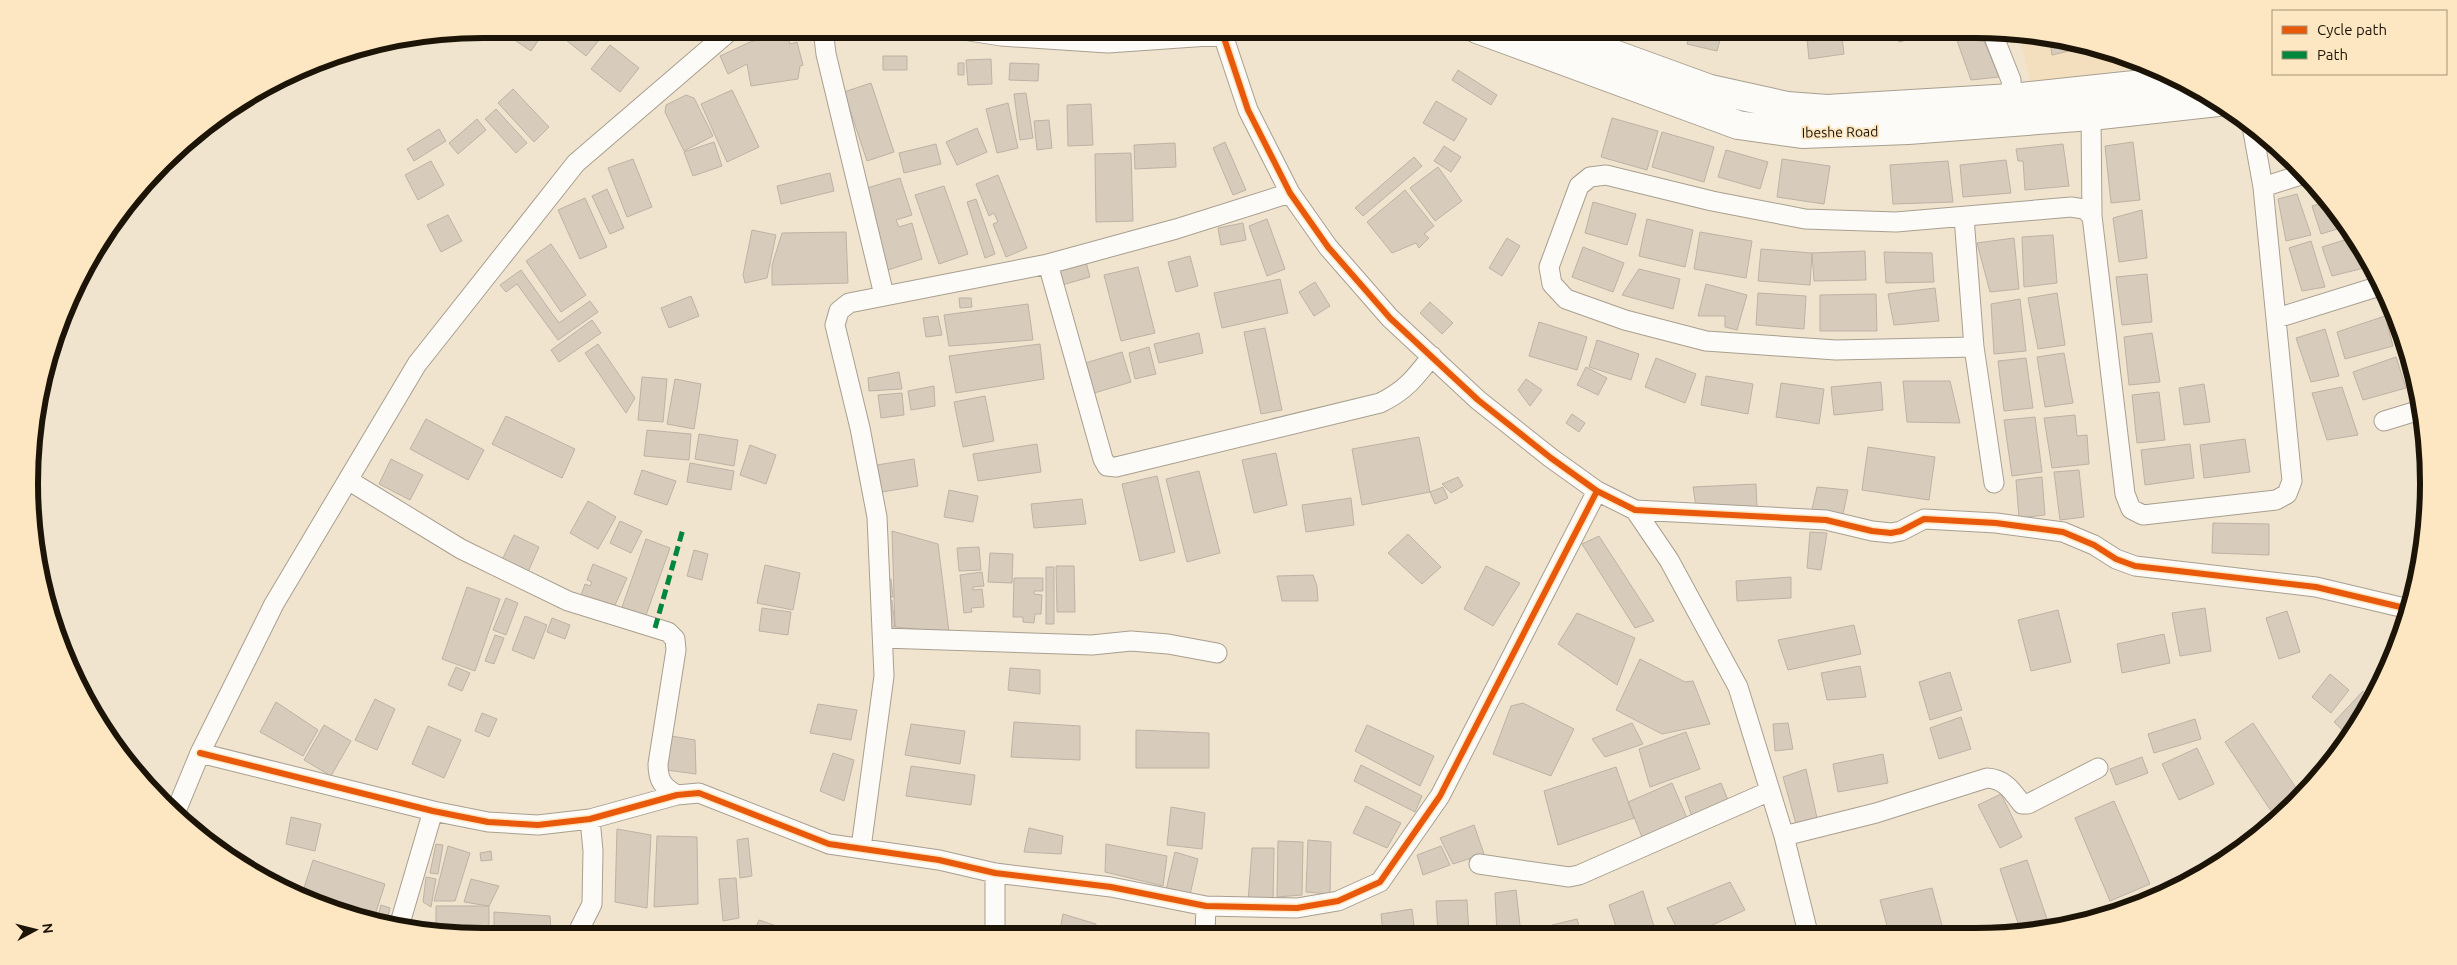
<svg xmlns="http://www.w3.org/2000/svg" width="2457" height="965" font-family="Ubuntu,sans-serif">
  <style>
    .built { fill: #f3dfbd }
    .building { fill: #d7cbbc; stroke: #bdb2a4 }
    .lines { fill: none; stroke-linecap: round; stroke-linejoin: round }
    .street-casing { stroke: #a89f8f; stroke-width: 21 }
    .secondary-casing { stroke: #a89f8f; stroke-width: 30 }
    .street { stroke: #fdfbf8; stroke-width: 19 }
    .secondary { stroke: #fdfbf8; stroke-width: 28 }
    .quiet { stroke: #00873e; stroke-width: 5; stroke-dasharray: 10 5; stroke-linecap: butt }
    .cycleway-casing { stroke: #fde7c2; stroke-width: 9 }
    .cycleway { stroke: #e8590c; stroke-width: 6 }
    .labels { text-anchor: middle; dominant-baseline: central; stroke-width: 4; stroke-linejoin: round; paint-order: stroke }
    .street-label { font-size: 14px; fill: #1c1407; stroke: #fde7c2 }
    .rim { fill: none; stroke: #1c1407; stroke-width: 6 }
  </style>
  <rect width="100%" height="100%" fill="#f0e4cf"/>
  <path class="built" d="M2019 36 2120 53 2149 66 2031 84Z"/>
  <path class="building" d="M498 29 530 30 546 29 531 51Z
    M566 29H596L603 35 586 56 561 36Z
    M656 29H677L668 39Z
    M1641 29H1665L1662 40 1640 34Z
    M1691 29H1723L1717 51 1687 44Z
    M1806 29H1841L1844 54 1809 59Z
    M1894 29H1947L1899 42Z
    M1953 29H1979L1999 77 1971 80Z
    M786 32 790 44 797 42 803 65 800 66 798 79 751 86 747 64 728 74 720 56 750 42Z
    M2050 41 2076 46 2077 49 2052 55Z
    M610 45 639 68 620 92 591 69Z
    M883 56H907V70H883Z
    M991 59 992 84 968 85 966 60Z
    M958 63H964V75H958Z
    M1010 63 1039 64 1038 81 1009 80Z
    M1458 70 1497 95 1491 105 1452 80Z
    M871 83 894 152 867 161 844 92Z
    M513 89 549 127 534 142 498 103Z
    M732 90 759 147 727 162 701 104Z
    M1026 93 1033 138 1020 140 1014 94Z
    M686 95 694 98 713 136 684 151 665 112 666 105Z
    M1436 101 1467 119 1454 141 1423 123Z
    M1008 103 1018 148 997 153 986 109Z
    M1091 104 1093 145 1068 146 1067 105Z
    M496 109 527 143 516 153 485 119Z
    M1612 118 1658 131 1647 170 1601 157Z
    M477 119 486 130 458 154 449 143Z
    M1049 120 1052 148 1037 150 1034 121Z
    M977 128 987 152 957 165 946 142Z
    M439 129 446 141 414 161 407 149Z
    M1662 132 1714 147 1704 182 1652 167Z
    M714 142 722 166 693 176 684 152Z
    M1225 142 1246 190 1233 195 1213 148Z
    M2133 142 2140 200 2111 203 2105 146Z
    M1175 143 1176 167 1135 169 1134 145Z
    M936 144 941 164 904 173 899 153Z
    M2063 144 2069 186 2025 190 2023 161H2018L2016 149Z
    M1444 146 1461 157 1451 172 1434 161Z
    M1726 150 1768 162 1760 189 1718 177Z
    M1131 153 1133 221 1096 222 1095 154Z
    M1414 157 1422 166 1363 216 1355 208Z
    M633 159 652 207 627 217 608 168Z
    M1782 159 1830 166 1824 204 1777 197Z
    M2006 160 2011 193 1963 197 1960 165Z
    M431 161 444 185 418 200 405 175Z
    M1948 161 1953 202 1893 204 1890 165Z
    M1438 167 1462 201 1435 221 1410 188Z
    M830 173 834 191 781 204 777 186Z
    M998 175 1027 248 1006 257 993 224 998 222 994 213 989 216 976 184Z
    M900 178 912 215 896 220 899 227 912 223 922 259 888 270 864 189Z
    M944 186 968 254 939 264 915 195Z
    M607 189 624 228 610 234 592 196Z
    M1405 190 1434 226 1424 234 1429 238 1419 248 1416 243 1392 253 1367 222Z
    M2297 194 2311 235 2286 241 2278 199Z
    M585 198 607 247 580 259 558 210Z
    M976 199 995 254 985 258 967 202Z
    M2329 201 2347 226 2321 234 2312 206Z
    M1593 202 1636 214 1627 245 1585 233Z
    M2142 210 2147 258 2119 262 2113 218Z
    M448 215 462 241 441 252 427 225Z
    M1267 219 1285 269 1267 276 1249 226Z
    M1647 219 1693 230 1685 267 1639 256Z
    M1243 223 1246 240 1221 245 1218 228Z
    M752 230 776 235 767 278 745 283 743 275Z
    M846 232 848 283 772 285V265L782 233Z
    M1700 232 1752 241 1746 278 1694 269Z
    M2053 235 2057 283 2024 287 2022 237Z
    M2354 237 2372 266 2332 276 2322 247Z
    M1507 238 1520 246 1502 276 1489 268Z
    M2014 238 2019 289 1990 292 1977 243Z
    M2311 241 2325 287 2302 291 2289 248Z
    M551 244 586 295 561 312 526 261Z
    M1583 247 1624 263 1613 292 1572 277Z
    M1761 249 1812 253 1810 285 1758 281Z
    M1865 251 1866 280 1814 281 1812 253Z
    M1884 252 1932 253 1934 282 1886 283Z
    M1190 256 1198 286 1176 292 1168 262Z
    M1086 262 1090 277 1062 285 1057 270Z
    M1138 267 1155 333 1121 341 1104 275Z
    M1639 269 1680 279 1673 309 1622 295Z
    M521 270 559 323 590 301 598 312 558 340 517 284 506 292 500 285Z
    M2147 274 2152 322 2122 325 2116 277Z
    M1280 279 1288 313 1222 328 1214 293Z
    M1315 282 1330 306 1314 316 1299 292Z
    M1706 284 1747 295 1737 330 1725 327V316H1698Z
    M1935 288 1939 321 1894 325 1888 294Z
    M1758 293 1806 296 1804 329 1756 325Z
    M2057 293 2065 345 2038 349 2028 298Z
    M1876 294 1877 331H1820V295Z
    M691 296 699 316 669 328 661 308Z
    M959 298H971L972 307 960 308Z
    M2020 299 2026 351 1994 354 1991 304Z
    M1430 302 1453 323 1442 334 1420 313Z
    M1028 304 1033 340 949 346 944 315Z
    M938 316 942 335 926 337 923 318Z
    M2385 316 2393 346 2345 359 2337 332Z
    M592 320 601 333 559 362 551 350Z
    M1539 322 1587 337 1577 370 1529 356Z
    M1265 328 1282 410 1261 414 1244 332Z
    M2325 329 2339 376 2311 382 2296 338Z
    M1199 333 1203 353 1159 363 1154 344Z
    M2152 333 2160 382 2129 385 2124 337Z
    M1597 340 1639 354 1631 380 1589 367Z
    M598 344 635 398 626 413 585 353Z
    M1040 344 1044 379 956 393 949 356Z
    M1149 347 1156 374 1135 379 1129 353Z
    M1122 352 1131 382 1091 394 1082 364Z
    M2064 353 2073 403 2045 407 2037 357Z
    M2396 357 2406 388 2363 400 2353 372Z
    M1656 358 1696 374 1685 403 1645 387Z
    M2026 358 2033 408 2004 411 1998 361Z
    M1586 367 1607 378 1598 395 1577 385Z
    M899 372 902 389 869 391 868 378Z
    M1706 376 1753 384 1748 414 1701 405Z
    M642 377 667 379 663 422 638 420Z
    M675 379 701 384 694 429 667 424Z
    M1526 379 1542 390 1530 406 1518 390Z
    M1903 381H1950L1960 423 1907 422Z
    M1881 382 1883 410 1834 415 1831 387Z
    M1781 383 1824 389 1819 424 1776 417Z
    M2204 384 2210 422 2184 425 2179 388Z
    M934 386 935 406 911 410 908 391Z
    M2342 387 2358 435 2327 440 2312 393Z
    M2159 392 2165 440 2137 443 2132 395Z
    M902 393 904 415 881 418 878 395Z
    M985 396 994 441 963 447 954 402Z
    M1572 414 1585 423 1579 432 1566 423Z
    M2075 415 2077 436 2087 435 2089 464 2052 468 2044 418Z
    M506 416 575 449 562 478 492 444Z
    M2035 417 2042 472 2012 476 2004 420Z
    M426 419 484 450 468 480 410 449Z
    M647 430 691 434 689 460 644 456Z
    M699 434 738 440 734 466 695 459Z
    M1419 437 1430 492 1362 505 1352 449Z
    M2245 439 2250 472 2204 478 2200 445Z
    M1037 444 1041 472 978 481 973 454Z
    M2190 444 2194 478 2145 485 2141 450Z
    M750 445 776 455 766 484 740 475Z
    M1868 447 1935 457 1929 500 1862 490Z
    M1276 453 1287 505 1254 513 1242 460Z
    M391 459 423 475 410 500 379 484Z
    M914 459 918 486 882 492 877 465Z
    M690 463 734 471 731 490 687 482Z
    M642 470 676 481 667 505 634 494Z
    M2079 470 2084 517 2060 520 2054 472Z
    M1199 471 1220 553 1187 562 1166 479Z
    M1157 476 1175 552 1140 561 1122 484Z
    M1458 477 1463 486 1451 493 1442 484Z
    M2042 477 2045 515 2019 518 2016 480Z
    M1756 484 1757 508 1697 513 1693 487Z
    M1443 487 1448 498 1435 504 1430 492Z
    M1817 487 1848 490 1841 524 1811 514Z
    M949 490 978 496 973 522 944 517Z
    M1351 498 1354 525 1306 532 1302 505Z
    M1082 499 1086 524 1034 528 1031 504Z
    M588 501 616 517 598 549 570 533Z
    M620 521 642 531 631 553 610 543Z
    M2213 523 2269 524V555L2212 553Z
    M892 531 938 544 949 632 895 627Z
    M1810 532 1827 533 1821 570 1807 568Z
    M1408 534 1441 567 1422 584 1388 553Z
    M514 535 539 547 528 572 502 560Z
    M1599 536 1654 621 1635 628 1582 544Z
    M646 539 670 548 645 618 621 610Z
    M979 547 981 570 959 571 957 548Z
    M694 550 708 554 702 580 687 576Z
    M990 553 1013 554 1012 583 988 582Z
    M593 564 627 578 612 612 580 598 585 584 590 586 592 582 587 580Z
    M765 565 800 573 793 610 757 603Z
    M1056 566H1074L1075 612H1057Z
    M1486 566 1520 583 1493 626 1464 609Z
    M1046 567H1054V624H1046Z
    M982 572 984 586 973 587V590L982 589 984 607 971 608 972 612 964 613 960 575Z
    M1313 575 1317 586 1318 601H1282L1277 576Z
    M1791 577V598L1737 601 1736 581Z
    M1014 578H1043V591H1034V594L1042 595 1041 614H1035L1034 623 1023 622V617H1013Z
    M891 579 893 597 884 598 882 580Z
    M467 587 500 599 475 671 442 659Z
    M506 598 518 603 506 635 493 630Z
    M892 600 895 627H885L883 601Z
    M762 608 791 612 788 635 759 631Z
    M2205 608 2211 651 2180 656 2172 613Z
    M2058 610 2071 662 2031 671 2018 620Z
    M2287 611 2300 652 2279 659 2266 618Z
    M1577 613 1635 638 1617 685 1558 644Z
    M525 616 547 625 534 659 512 650Z
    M552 618 570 625 565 639 547 632Z
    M1854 625 1861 654 1788 670 1778 640Z
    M2164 634 2170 663 2122 673 2117 644Z
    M495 635 504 638 494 664 485 661Z
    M1640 659 1685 682 1693 681 1710 724 1662 734 1616 710Z
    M1860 666 1866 697 1827 700 1821 673Z
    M456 667 470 673 462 691 448 685Z
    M1010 668 1040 670V694L1008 690Z
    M1950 672 1962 710 1930 720 1919 682Z
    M2330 674 2349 690 2331 713 2312 697Z
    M2363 691 2370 698 2350 737 2334 722Z
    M375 699 395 709 377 750 355 740Z
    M276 702 318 730 303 756 260 732Z
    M1523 703 1574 729 1551 776 1493 754 1511 706Z
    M818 704 857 710 851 740 810 733Z
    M482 713 497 719 489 737 475 731Z
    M1961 717 1971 749 1939 759 1930 728Z
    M2195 719 2201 739 2154 753 2148 734Z
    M1014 722 1080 726V760L1011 757Z
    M1632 723 1643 744 1605 757 1592 739Z
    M1788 723 1793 749 1775 751 1773 724Z
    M2253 723 2300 794 2285 811 2275 817 2225 742Z
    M911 724 965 731 960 764 905 755Z
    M324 725 351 741 331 776 304 760Z
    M1367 725 1434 756 1420 786 1355 751Z
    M428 726 461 740 444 778 412 764Z
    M1136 730 1209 733V768H1136Z
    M1686 732 1700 769 1650 787 1639 749Z
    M671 736 695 740 696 774 666 770Z
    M2197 748 2214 784 2179 800 2162 764Z
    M833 753 854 760 844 801 820 791Z
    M1883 754 1888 783 1838 792 1833 764Z
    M2142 757 2148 773 2116 785 2110 769Z
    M1361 765 1422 796 1415 812 1354 781Z
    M911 766 975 775 971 805 906 796Z
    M1616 767 1634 818 1558 845 1544 791Z
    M1806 769 1817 818 1796 824 1783 777Z
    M1672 783 1687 818 1642 837 1628 802Z
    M1721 783 1730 805 1692 817 1685 797Z
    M2001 794 2022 837 2000 848 1978 805Z
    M2114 801 2150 884 2110 901 2075 818Z
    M1366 806 1401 823 1387 848 1353 833Z
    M1171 807 1205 813 1202 849 1167 845Z
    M291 817 321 824 315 851 286 844Z
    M1474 825 1484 854 1453 864 1440 838Z
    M1029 828 1063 836 1061 854 1024 852Z
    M617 829 651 835 647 908 615 902Z
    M657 836 697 837 698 904 654 907Z
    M748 838 752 876 740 878 737 840Z
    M1308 840 1331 842 1330 894 1306 892Z
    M1278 841 1303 842 1302 895 1277 897Z
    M436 844 443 845 438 874 430 873Z
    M1106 844 1167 856 1163 886 1105 872Z
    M448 846 470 853 455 901H434Z
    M1441 846 1450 865 1423 875 1417 855Z
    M1252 848H1274L1273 901 1248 902Z
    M491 851 492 860 481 861 480 853Z
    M1175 852 1198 859 1190 895 1166 890Z
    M313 860 385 884 374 918 302 894Z
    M2027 860 2050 928 2034 932H2021L2000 869Z
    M426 877 436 879 431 907 423 902Z
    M736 878 739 918 723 921 719 879Z
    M471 879 499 886 489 906 464 902Z
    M1730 882 1745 910 1695 933H1679L1667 908Z
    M1932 888 1944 933H1889L1880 900Z
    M1516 890 1521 934H1497L1495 893Z
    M1643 891 1656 933H1618L1609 905Z
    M1467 900 1469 934H1438L1436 901Z
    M381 905 390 908 387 920 377 919Z
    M436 906H489V934L465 933 436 929Z
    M1412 909 1415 934H1383L1381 914Z
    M494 912 550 916 551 931 494 930Z
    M1063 914 1096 924 1095 935H1059Z
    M1577 919 1581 933 1555 934 1552 925Z
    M759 920 800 934 752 936Z"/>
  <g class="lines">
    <g class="street-casing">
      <path id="street" d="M823 29 826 54 884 295
        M957 29 1001 36 1108 43 1223 35 1237 29
        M1992 32 2011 80 2012 98
        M1223 35 1248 110 1290 193 1328 247 1390 318 1478 400 1551 458 1597 491 1635 510 1826 520 1872 531 1891 533 1901 531 1924 519 1996 523 2063 532 2094 545 2116 559 2135 566 2316 587 2409 609
        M2091 116 2092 216 2125 494 2131 509 2143 515 2276 500 2287 494 2292 481 2263 187 2252 126
        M2263 187 2304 174
        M1964 217 1974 347 1994 483
        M1048 264 1103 459 1107 466 1116 467 1380 403C1405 391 1415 378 1432 356
        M2277 318 2383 285
        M1974 347 1836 350 1706 341 1625 320 1566 299 1552 284 1549 267 1579 186 1590 177 1606 175 1712 201 1805 219 1896 222 2071 207 2084 209 2092 216
        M2384 421 2420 410
        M348 480 461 549 568 601 668 632 675 639 676 650 658 764C658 781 663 787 677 795
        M1635 510 1669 560 1738 687 1784 836 1808 933
        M883 638 1092 645 1131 641 1168 644 1217 653
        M200 753 433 811 488 822 538 825 590 819 677 795 699 793 829 844 939 860 995 873 1111 887 1206 906 1297 908 1338 901 1380 882 1440 796 1597 491
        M176 811 200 753 274 604 417 364 576 163 732 29
        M1784 836 1876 813 1987 778C2005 779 2012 791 2022 804H2028L2098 768
        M861 848 884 676 877 517 860 428 835 325 839 311 849 303 1048 264 1176 229 1290 193
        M1479 864 1569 877 1579 875 1770 791
        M995 873V935
        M400 923 433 811
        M1205 934 1206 906
        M576 936 592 904 593 851 590 819"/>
    </g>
    <g class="secondary-casing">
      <path id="secondary" d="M1477 29 1738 125 1802 134 1908 130 2091 116 2218 102
        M1545 29 1710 89 1787 106 1827 109 2012 98 2181 80"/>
    </g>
    <use href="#street" class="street"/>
    <use href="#secondary" class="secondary"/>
    <path class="quiet" d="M655 628 683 529"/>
    <g class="cycleway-casing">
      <path id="cycleway" d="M1223 35 1248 110 1290 193 1328 247 1390 318 1478 400 1551 458 1597 491 1635 510 1826 520 1872 531 1891 533 1901 531 1924 519 1996 523 2063 532 2094 545 2116 559 2135 566 2316 587 2409 609
        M200 753 433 811 488 822 538 825 590 819 677 795 699 793 829 844 939 860 995 873 1111 887 1206 906 1297 908 1338 901 1380 882 1440 796 1597 491"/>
    </g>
    <use href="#cycleway" class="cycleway"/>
  </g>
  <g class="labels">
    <g class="street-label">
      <text transform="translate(1840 132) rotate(-1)">Ibeshe Road</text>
    </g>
  </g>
  <path d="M0 0H2457V965H0ZM483 38H1975A445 445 0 0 1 2420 483V483A445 445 0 0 1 1975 928H483A445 445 0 0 1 38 483V483A445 445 0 0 1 483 38Z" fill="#fde7c2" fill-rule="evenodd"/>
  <path class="rim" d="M483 38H1975A445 445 0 0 1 2420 483V483A445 445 0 0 1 1975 928H483A445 445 0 0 1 38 483V483A445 445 0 0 1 483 38Z"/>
  <rect x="2272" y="10" width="175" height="65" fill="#fde7c2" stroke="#a39377"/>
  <rect x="2282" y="26" width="25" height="8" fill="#e8590c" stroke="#a39377"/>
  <text x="2317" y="35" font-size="15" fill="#1c1407">Cycle path</text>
  <rect x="2282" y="51" width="25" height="8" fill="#00873e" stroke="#a39377"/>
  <text x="2317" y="60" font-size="15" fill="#1c1407">Path</text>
  <g transform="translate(35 930) rotate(83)" stroke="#fde7c2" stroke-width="4" paint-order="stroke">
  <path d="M0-4L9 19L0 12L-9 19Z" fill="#1c1407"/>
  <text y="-8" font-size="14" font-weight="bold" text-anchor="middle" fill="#1c1407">N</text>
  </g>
</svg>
